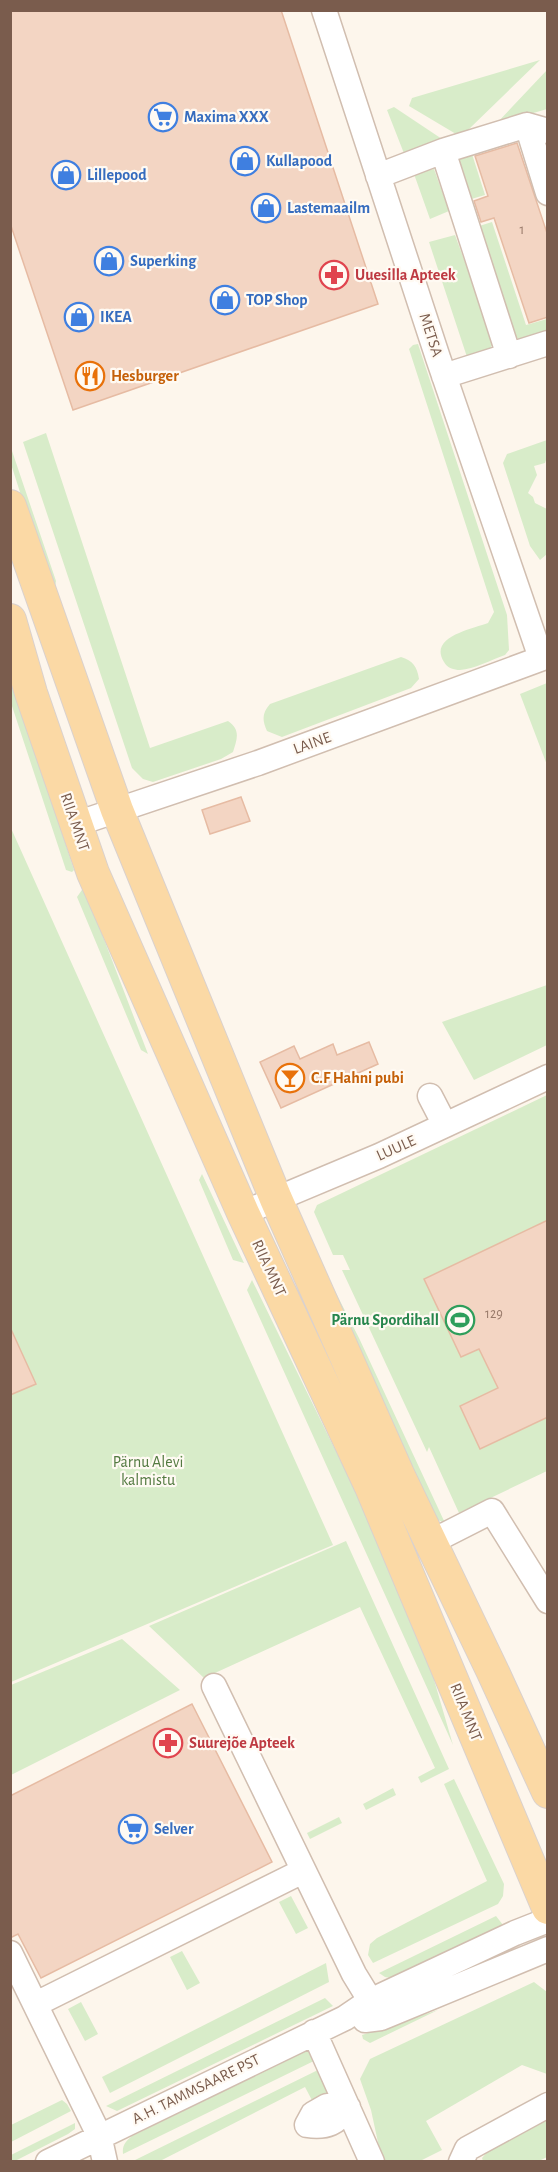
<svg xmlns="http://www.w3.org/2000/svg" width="558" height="2172" font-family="'Alegreya Sans',sans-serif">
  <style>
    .green { fill: #d8ecc9 }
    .building { fill: #f3d5c3; stroke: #e6bba3; stroke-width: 1.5 }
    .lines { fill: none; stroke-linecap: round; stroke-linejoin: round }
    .minor-casing { stroke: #d1beb0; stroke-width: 27 }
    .major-casing { stroke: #dad1cd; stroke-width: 34 }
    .minor { stroke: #fff; stroke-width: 24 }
    .major { stroke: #fbd9a5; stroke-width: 32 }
    .labels { text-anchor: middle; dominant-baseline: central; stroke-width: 4.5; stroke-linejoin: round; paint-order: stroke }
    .number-label { font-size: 14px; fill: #987a6a }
    .shop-label { font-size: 16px; font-weight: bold; fill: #366cbe; stroke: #fffaf3; text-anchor: start }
    .health-label { font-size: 16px; font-weight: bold; fill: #be3a42; stroke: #fffaf3; text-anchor: start }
    .street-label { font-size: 16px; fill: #7a5c4d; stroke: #fffaf3 }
    .food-label { font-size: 16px; font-weight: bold; fill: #c56008; stroke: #fffaf3; text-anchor: start }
    .leisure-label { font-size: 16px; font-weight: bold; fill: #27864d; stroke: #fffaf3; text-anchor: end }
    .park-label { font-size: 16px; fill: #537a41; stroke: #fffaf3 }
  </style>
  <rect width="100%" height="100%" fill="#fdf6ec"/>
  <path class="green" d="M540 60 468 130 456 134 409 106 412 98Z
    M547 70V109L496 124Z
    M394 107 445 141 405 156 387 110Z
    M472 154 485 195 468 200 455 158Z
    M434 169 449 211 430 219 414 174Z
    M492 222 526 325 547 319V334L520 340 514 336 476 227Z
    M455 235 494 341 488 353 468 360 429 242Z
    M418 344 507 615 509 650 505 655C491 660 474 669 460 670 454 670 447 668 444 662 428 637 472 629 488 623L494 612 409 349 413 345Z
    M46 433 150 748 228 721C241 730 237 739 233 752L221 759 153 782 143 779 132 768 23 442Z
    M547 440V457L545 463 534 466 537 475 528 493 533 497 535 503 547 509V554L540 560 530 546 503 463 507 454Z
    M10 445 56 581 55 587 41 558 11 464Z
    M401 657C413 661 417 666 419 679L411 688 282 737 267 731C262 720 262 713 270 704Z
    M10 673 74 870 72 872 66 870 11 703Z
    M547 683V765L520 694Z
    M10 826 333 1545 11 1682H10Z
    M84 887 148 1054 141 1050 77 897Z
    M547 985V1045L474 1080 442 1022Z
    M547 1095V1471L459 1513 429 1447 427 1452 342 1270H350L343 1255H333L314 1212 317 1205Z
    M202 1174 244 1263 233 1260 199 1180Z
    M318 1258 359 1338 445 1523 433 1518Z
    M252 1280 393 1568 423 1642 453 1745 247 1290Z
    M346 1541 449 1769 421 1783 418 1777 435 1768 360 1607 204 1678 149 1626Z
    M122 1639 180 1690 11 1775V1685Z
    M454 1779 504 1884 503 1896 498 1904 373 1963 368 1955 370 1944 377 1938 487 1881 444 1784Z
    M393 1788 396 1795 366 1810 363 1804Z
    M339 1817 342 1823 310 1839 307 1833Z
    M291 1896 308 1928 296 1934 279 1902Z
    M496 1916 503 1925 391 1978 385 1977 379 1973Z
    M182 1951 200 1983 187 1990 170 1957Z
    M326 1963 329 1982 110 2093 102 2077Z
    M534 1982 547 1992V2074L522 2065 426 2121 442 2150 420 2161H382L371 2110 360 2079 370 2059Z
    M325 1998 333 2006 117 2111 106 2106Z
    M81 2002 98 2034 85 2041 68 2009Z
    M438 2010 370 2043 363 2039 362 2035Z
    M308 2050H314L320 2058 123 2154C122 2145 126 2141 132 2136Z
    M324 2067C327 2084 334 2096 315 2106L305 2087 160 2161 131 2162Z
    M62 2100 67 2104 71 2111 11 2142V2125Z
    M547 2117V2157L537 2162 483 2161 482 2158 489 2150Z
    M75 2123V2129L68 2134 15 2161H11V2155Z"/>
  <path class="building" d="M10 10H281L378 304 73 410 10 223Z
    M517 143 548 236V317L529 323 494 218 481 222 474 201 488 196 475 156Z
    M241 797 250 821 210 834 202 810Z
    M369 1042 378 1064 281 1108 260 1062 294 1046 300 1059 333 1044 337 1055Z
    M548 1220V1417L480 1449 460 1406 498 1388 479 1349 461 1357 424 1279Z
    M10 1327 36 1384 10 1395Z
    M192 1704 272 1862 41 1978 18 1934 10 1938V1796Z"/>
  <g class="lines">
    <g class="minor-casing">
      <path id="minor" d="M324 10 438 358 541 658
        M527 125 548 193
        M443 151 509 356
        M378 176 443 151 527 125 548 131
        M444 376 548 343
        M76 824 258 763 548 656
        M430 1096 445 1125
        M243 1213 379 1156 548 1077
        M431 1542 492 1511 548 1601
        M214 1686 354 1974 381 2018
        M10 1953 99 2135 105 2162
        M36 2004 303 1871
        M365 2020 381 2018 548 1949
        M314 2032 372 2162
        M327 2106 348 2107C337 2123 327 2128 307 2125L313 2114Z
        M48 2162 345 2018 370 2001 515 1933 548 1920
        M461 2162 467 2149 548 2105"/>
    </g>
    <g class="major-casing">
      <path id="major" d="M10 506 117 810 276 1199 398 1474 492 1670 548 1792
        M10 620 31 693 93 873 243 1213 371 1487 548 1908"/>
    </g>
    <use href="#minor" class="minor"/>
    <use href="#major" class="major"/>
  </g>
  <defs>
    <g id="supermarket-ring" transform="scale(1.5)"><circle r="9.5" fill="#fffaf3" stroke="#3f7fe0" stroke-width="1.5"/><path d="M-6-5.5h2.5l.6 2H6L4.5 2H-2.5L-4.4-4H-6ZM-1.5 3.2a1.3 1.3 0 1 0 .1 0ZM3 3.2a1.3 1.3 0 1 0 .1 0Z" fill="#3f7fe0"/></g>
    <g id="shop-ring" transform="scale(1.5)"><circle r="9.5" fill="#fffaf3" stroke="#3f7fe0" stroke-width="1.5"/><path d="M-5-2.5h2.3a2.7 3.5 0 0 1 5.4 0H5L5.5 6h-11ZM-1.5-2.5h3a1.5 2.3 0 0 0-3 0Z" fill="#3f7fe0"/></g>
    <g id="pharmacy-ring" transform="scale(1.5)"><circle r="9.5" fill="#fffaf3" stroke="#e0444e" stroke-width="1.5"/><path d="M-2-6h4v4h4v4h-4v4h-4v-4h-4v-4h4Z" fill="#e0444e"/></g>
    <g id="restaurant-ring" transform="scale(1.5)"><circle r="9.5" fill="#fffaf3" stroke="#e8710a" stroke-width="1.5"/><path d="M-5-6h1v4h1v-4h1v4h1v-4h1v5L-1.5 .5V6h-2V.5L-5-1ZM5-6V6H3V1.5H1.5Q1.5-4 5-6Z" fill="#e8710a"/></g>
    <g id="bar-ring" transform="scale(1.5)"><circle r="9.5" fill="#fffaf3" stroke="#e8710a" stroke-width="1.5"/><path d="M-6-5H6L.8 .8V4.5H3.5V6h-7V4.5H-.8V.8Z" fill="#e8710a"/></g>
    <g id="stadium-ring" transform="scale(1.5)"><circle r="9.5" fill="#fffaf3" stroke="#2e9e5b" stroke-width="1.5"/><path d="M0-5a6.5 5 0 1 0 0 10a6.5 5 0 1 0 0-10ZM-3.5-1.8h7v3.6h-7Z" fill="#2e9e5b"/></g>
  </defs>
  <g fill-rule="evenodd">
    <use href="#supermarket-ring" x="163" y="117"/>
    <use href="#shop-ring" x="245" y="161"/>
    <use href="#shop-ring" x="66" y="175"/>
    <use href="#shop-ring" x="266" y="208"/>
    <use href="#shop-ring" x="109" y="261"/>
    <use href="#pharmacy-ring" x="334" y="275"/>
    <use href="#shop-ring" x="225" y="300"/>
    <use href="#shop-ring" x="79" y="317"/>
    <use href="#restaurant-ring" x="90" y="376"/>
    <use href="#bar-ring" x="290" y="1078"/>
    <use href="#stadium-ring" x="460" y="1320"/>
    <use href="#pharmacy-ring" x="168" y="1743"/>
    <use href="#supermarket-ring" x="133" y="1829"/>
  </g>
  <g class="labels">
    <g class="number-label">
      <text x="522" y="230">1</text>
      <text x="494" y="1314">129</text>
    </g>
    <g class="shop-label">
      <text x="184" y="117">Maxima XXX</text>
      <text x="266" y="161">Kullapood</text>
      <text x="87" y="175">Lillepood</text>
      <text x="287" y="208">Lastemaailm</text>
      <text x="130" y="261">Superking</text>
      <text x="246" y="300">TOP Shop</text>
      <text x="100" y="317">IKEA</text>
      <text x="154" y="1829">Selver</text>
    </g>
    <g class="health-label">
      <text x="355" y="275">Uuesilla Apteek</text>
      <text x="189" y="1743">Suurejõe Apteek</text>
    </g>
    <g class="street-label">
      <text transform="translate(431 335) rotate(72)">METSA</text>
      <text transform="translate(312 743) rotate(-20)">LAINE</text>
      <text transform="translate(75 822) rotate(71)">RIIA MNT</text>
      <text transform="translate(396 1148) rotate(-24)">LUULE</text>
      <text transform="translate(269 1268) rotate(65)">RIIA MNT</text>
      <text transform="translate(466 1712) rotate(68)">RIIA MNT</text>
      <text transform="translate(196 2089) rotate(-26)">A.H. TAMMSAARE PST</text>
    </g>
    <g class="food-label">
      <text x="111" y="376">Hesburger</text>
      <text x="311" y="1078">C.F Hahni pubi</text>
    </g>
    <g class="leisure-label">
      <text x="439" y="1320">Pärnu Spordihall</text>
    </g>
    <g class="park-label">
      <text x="148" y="1462">Pärnu Alevi<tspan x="148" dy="18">kalmistu</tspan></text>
    </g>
  </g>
  <rect width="558" height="2172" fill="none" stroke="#7a5c4d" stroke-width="24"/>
</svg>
